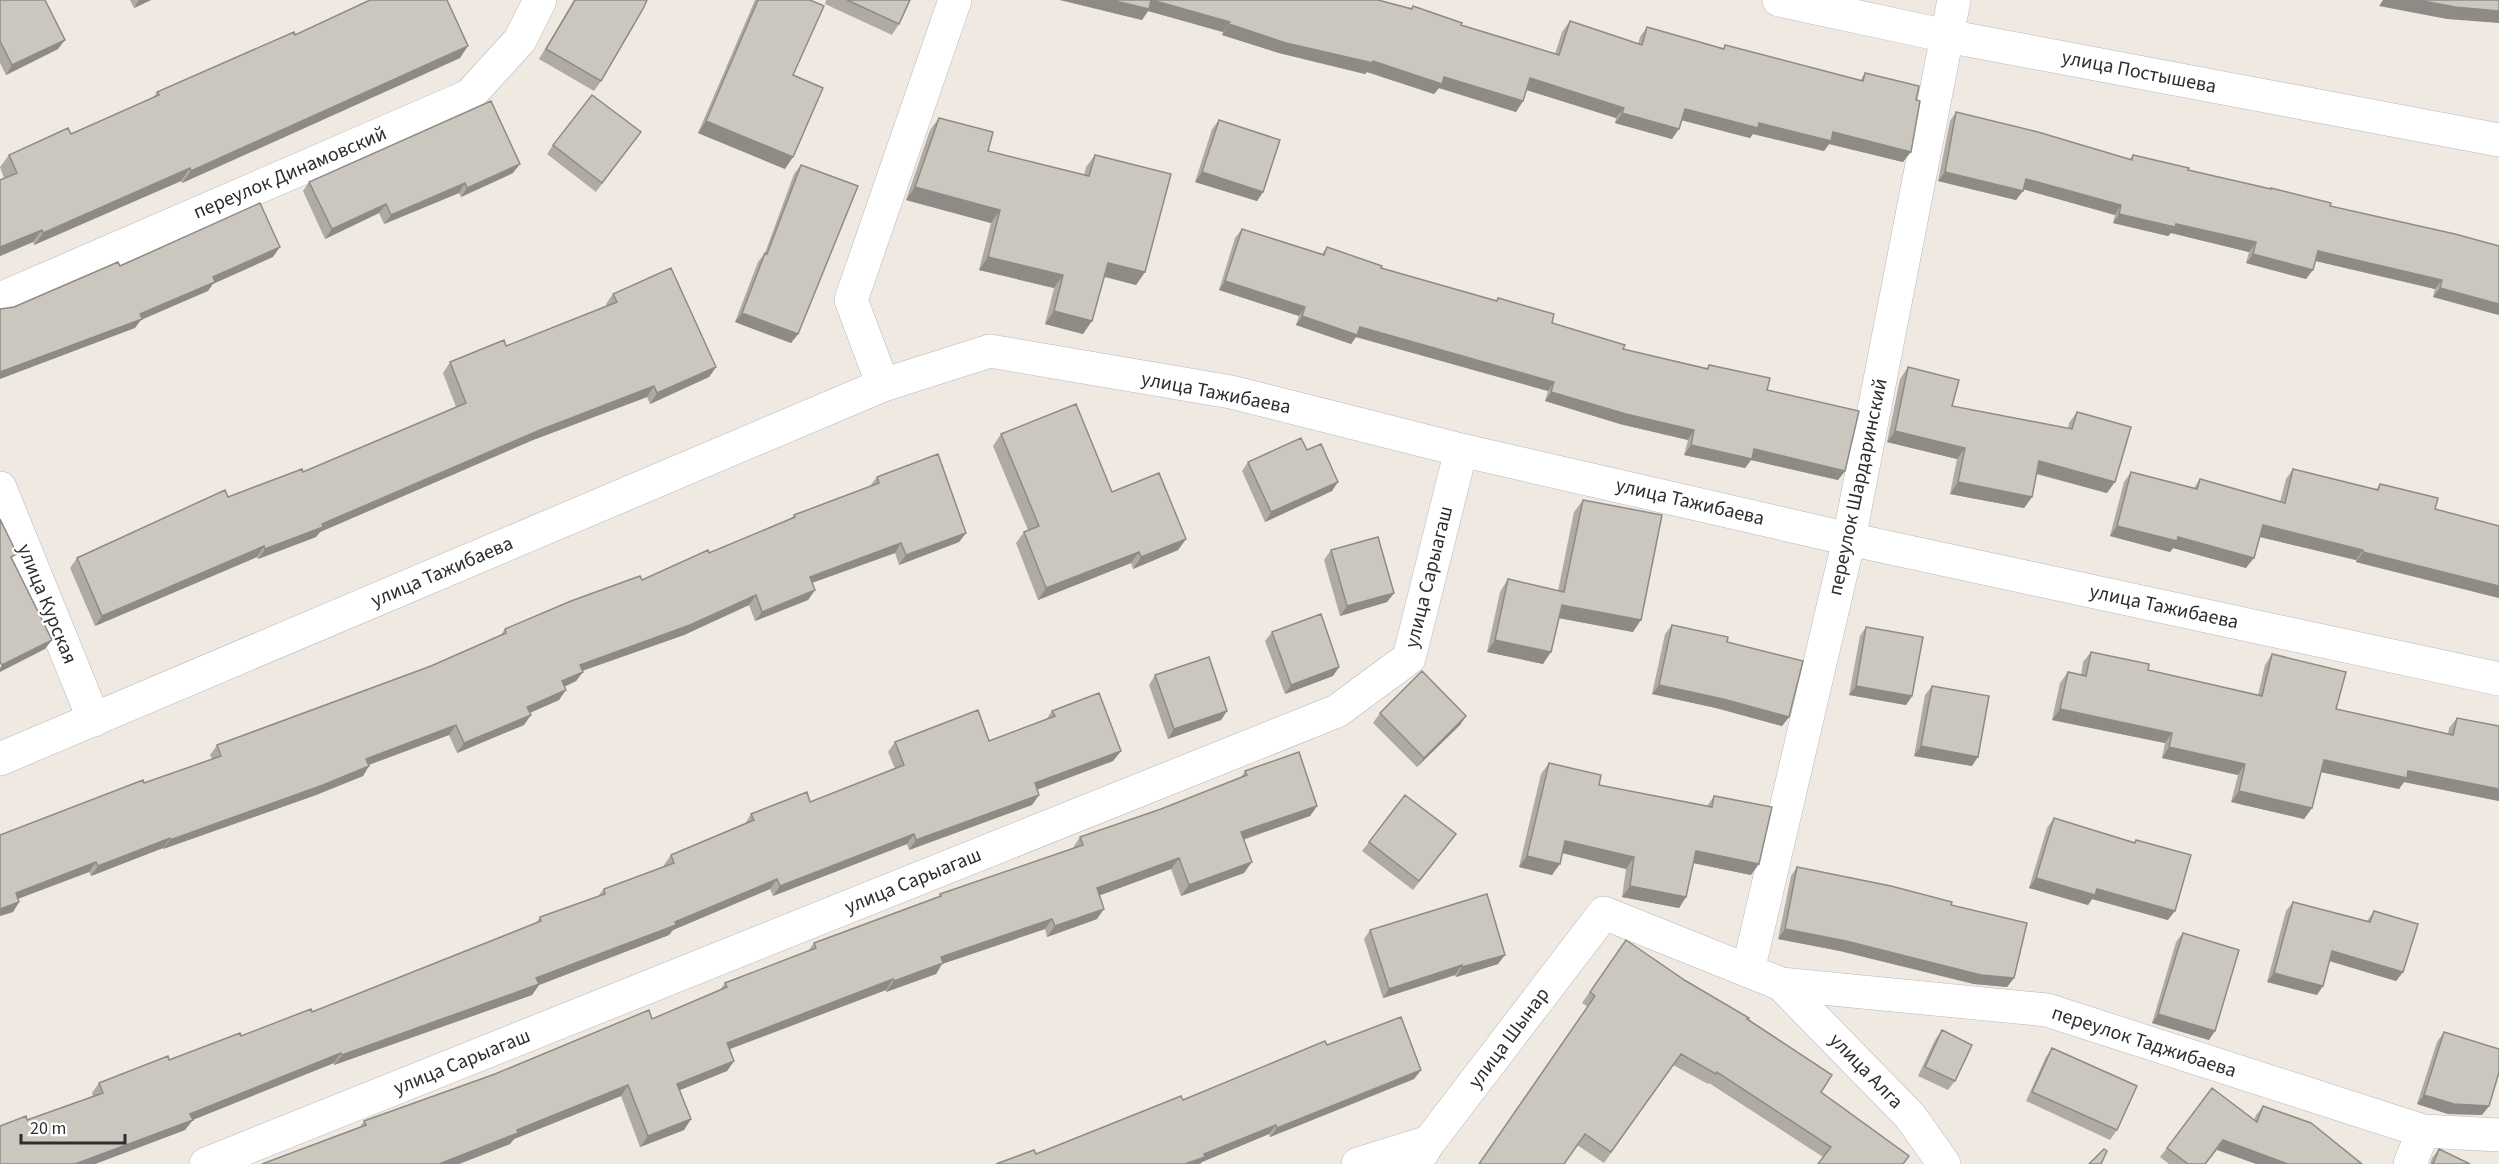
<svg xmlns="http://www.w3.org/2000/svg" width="2499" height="1164" font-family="'Source Sans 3',sans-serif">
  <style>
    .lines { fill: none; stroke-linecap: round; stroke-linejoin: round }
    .minor-casing { stroke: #b4b7c1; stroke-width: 34 }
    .tertiary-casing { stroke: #b4b7c1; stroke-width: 34 }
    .minor { stroke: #fff; stroke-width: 33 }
    .tertiary { stroke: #fff; stroke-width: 33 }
    .wall { fill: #afaba4 }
    .shaded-wall { fill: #8e8b86 }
    .building { fill: #cbc7bf; stroke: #8e8b86; stroke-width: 1.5 }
    .labels { text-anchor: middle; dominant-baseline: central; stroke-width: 4.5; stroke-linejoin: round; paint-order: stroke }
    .street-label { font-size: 20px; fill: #2e2e2e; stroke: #fff }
  </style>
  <rect width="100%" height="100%" fill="#efe9e1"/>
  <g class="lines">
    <g class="minor-casing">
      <path id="minor" d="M1779 0 1947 36 2499 140
        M0 299 469 96 520 40 540 0
        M883 385 851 300 955 0
        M0 488 94 720
        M1748 971 1849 539 1954 0
        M1781 984 1910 1116 1944 1164
        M206 1164 1337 711 1409 658 1461 450
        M1358 1164 1429 1142
        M1415 1164 1429 1142 1604 913 1781 984 2047 1010 2423 1131 2499 1135
        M2410 1164 2423 1131"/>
    </g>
    <g class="tertiary-casing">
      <path id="tertiary" d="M0 759 883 385 990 351 1231 392 1461 450 1849 539 2499 679"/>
    </g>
    <use href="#minor" class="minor"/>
    <use href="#tertiary" class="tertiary"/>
  </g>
  <path class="wall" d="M0 0 58 49 6 75 0 63Z
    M130 0H151L134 8Z
    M574 0H647L601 81 594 91 539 59Z
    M755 0H810L793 75 785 169 698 133Z
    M826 0H910L899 24 892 35 825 4Z
    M1060 0H1378L1411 8 1413 6 1461 25 1555 54 1562 32 1570 21 1638 44 1640 37 1647 27 1723 49 1725 45 1860 81 1865 73 1916 100 1903 162 1829 144 1824 151 1753 134 1750 138 1681 120 1672 139 1615 123 1616 118 1527 90 1523 101 1516 112 1439 88 1434 94 1367 72 1365 74 1279 53 1222 35 1223 32 1148 11 1142 20Z
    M295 35 460 58 182 183 181 181 34 245 33 242 0 256V180L4 178 0 167 9 155 71 134 153 98 157 92Z
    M1956 112 2130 159 2133 155 2188 170 2270 189 2271 188 2330 206 2499 246V315L2433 297 2435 289 2315 261 2306 279 2246 263 2249 252 2171 233 2168 236 2113 223 2115 215 2023 189 2016 200 1938 181 1950 121Z
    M939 118 988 151 1084 175 1086 167 1095 155 1145 272 1136 285 1104 277 1083 334 1045 324 1054 288 979 270 991 223 906 200 930 130Z
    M1219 120 1263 192 1257 201 1195 182 1212 129Z
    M641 132 596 192 547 154 553 145Z
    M801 165 798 334 791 343 735 322 758 262 765 253 794 174Z
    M513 173 461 197 459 193 384 224 379 213 325 239 303 191 309 182Z
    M1242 229 1322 254 1327 247 1381 268 1496 301 1498 298 1552 323 1623 349 1707 368 1709 365 1767 390 1845 471 1838 480 1751 460 1745 468 1684 455 1688 440 1620 424 1545 401 1548 391 1356 337 1351 344 1296 325 1299 316 1219 290 1235 238Z
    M613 294 716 367 709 377 650 404 647 397 533 440 320 532 316 537 258 559 257 557 95 626 70 568 77 558 228 497 303 472 456 407 443 373 450 362 506 346 607 306 606 304Z
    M1908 367 1952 406 2068 428 2069 423 2077 412 2107 493 2036 474 2032 497 2024 508 1950 494 1957 459 1887 442 1900 379Z
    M1001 434 1112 492 1186 539 1178 550 1133 569 1131 563 1038 600 1016 543 1024 532 1028 530 993 446Z
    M1307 450 1332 491 1265 522 1242 471 1248 462Z
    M2293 469 2376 490 2380 484 2435 509 2499 526V598L2356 562V560L2260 537 2246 568 2173 548 2170 552 2110 536 2124 482 2131 472 2194 488 2200 479 2280 502 2286 479Z
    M877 477 966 533 959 542 899 565 895 553 812 583 815 590 808 600 755 621 749 605 684 635 582 671 576 681 564 687 559 700 530 713 524 725 457 753 449 735 369 765 363 776 316 795 163 849V848L91 876 89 872 18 899 19 902 13 912 0 916V835L212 759 210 755 217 745 431 666 500 636 505 629 642 580 791 519 794 515 870 486Z
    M1583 500 1633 632 1559 618 1543 664 1487 652 1500 592 1508 579 1558 591 1574 512Z
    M1331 550 1394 593 1387 602 1340 616 1324 560Z
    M1672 625 1789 717 1782 726 1716 708 1652 694 1665 634Z
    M1866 627 1912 696 1906 705 1849 695 1860 636Z
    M1272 632 1339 667 1333 676 1285 694 1265 641Z
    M2091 652 2148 670 2258 695 2265 665 2272 654 2336 709 2448 734 2449 728 2457 718 2499 726V801L2404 782 2399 789 2321 772 2312 808 2304 819 2231 802 2238 775 2162 758 2165 743 2052 720 2060 683 2068 672 2081 675 2083 662Z
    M1155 675 1227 711 1221 720 1168 739 1149 685Z
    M1932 686 1972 766 1914 756 1925 695Z
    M1052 711 1121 751 1113 761 1037 790 1039 795 1032 805 909 850 907 844 773 896 770 889 673 930 669 935 539 985 532 995 334 1065V1063L192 1120 185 1130 95 1164H0L93 1097 92 1093 99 1083 312 1012 535 924 540 917 598 896 604 889 664 867V865L671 855 745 824 751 814 810 802 895 769 888 752 895 742 989 741 1046 720Z
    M1380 713 1466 716 1460 725 1417 767 1373 723Z
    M1549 763 1599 785 1707 806 1714 796 1751 875 1693 863 1686 897 1679 908 1622 897 1626 869 1563 853 1552 875 1519 867 1541 774Z
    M1245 771 1317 806 1310 816 1243 840 1244 873 1181 896 1171 869 1100 895 1097 919 1047 937 1045 929 942 964 936 974 886 992V990L730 1049 734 1061 727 1071 680 1090 691 1119 684 1130 640 1147 621 1096 514 1139 510 1144 459 1164H262L360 1127 364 1121 652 1019 720 990 725 983 809 950 814 943 938 898 940 894 1073 848 1080 837 1161 809 1241 777Z
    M2054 818 2134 842 2136 840 2168 920 2092 899 2088 905 2029 888 2047 828Z
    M1456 834 1413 890 1362 851 1369 842Z
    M1797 867 2014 978 2007 987 1974 984 1840 951 1778 939 1791 876Z
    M2293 902 2367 921 2374 911 2403 972 2396 981 2330 961 2317 995 2267 982 2286 911Z
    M1370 930 1498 964 1456 977 1455 975 1383 998 1364 939Z
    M2183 933 2209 1040 2152 1023 2176 942Z
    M1626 940 1686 981 1747 1019 1821 1092 1909 1156 1823 1157 1709 1083 1708 1084 1673 1065 1604 1163 1577 1145 1588 1007 1582 1003Z
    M1942 1030 1955 1081 1948 1090 1918 1076 1935 1040Z
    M2444 1032 2489 1106 2482 1115 2448 1114 2417 1104 2437 1042Z
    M1327 1045 1421 1070 1414 1079 1270 1137 1269 1134 1202 1162 1200 1164H996L1036 1154 1183 1100Z
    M2052 1048 2117 1130 2110 1140 2026 1101 2046 1057Z
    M2263 1106 2311 1123 2217 1150 2206 1164H2169L2160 1157 2167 1148 2254 1120 2256 1115Z
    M2439 1149 2470 1164H2430L2432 1158Z"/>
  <path class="shaded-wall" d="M139 0H151L134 8Z
    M1060 0H1151L1230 22 1223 32 1148 11 1142 20Z
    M2383 0H2418L2499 11V23L2447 19 2379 6Z
    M1229 24 1444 77 1523 101 1516 112 1439 88 1434 94 1367 72 1365 74 1279 53 1222 35Z
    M65 40 58 49 6 75 12 65Z
    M468 46 460 58 182 183 191 171Z
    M1530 78 1624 108 1616 118 1523 89Z
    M1685 109 1759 123 1833 132 1911 152 1903 162 1829 144 1824 151 1753 134 1750 138 1677 119Z
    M1622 113 1679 129 1672 139 1615 123Z
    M706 121 793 157 785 169 698 133Z
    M520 164 513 173 461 197 467 188Z
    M190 168 181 181 34 245 43 233Z
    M1202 172 1263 192 1257 201 1195 182Z
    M1945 172 2023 191 2016 200 1938 181Z
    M2026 179 2121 205 2115 215 2019 188Z
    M465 183 459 193 384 224 391 215Z
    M915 187 1000 210 991 223 906 200Z
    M386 204 379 213 325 239 332 229Z
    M2119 214 2176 224 2256 242 2249 252 2171 233 2168 236 2113 223Z
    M42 230 33 242 0 256V247Z
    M280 247 273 257 213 284 208 291 141 320 135 328 0 379V372L140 314 213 277Z
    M2318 251 2442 280 2435 289 2312 260Z
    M2253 254 2313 270 2306 279 2246 263Z
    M988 257 1063 275 1054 288 979 270Z
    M1108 263 1145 272 1136 285 1099 275Z
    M1225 281 1305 307 1299 316 1219 290Z
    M2440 288 2499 304V315L2433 297Z
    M1054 311 1092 321 1083 334 1045 324Z
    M742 313 798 334 791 343 735 322Z
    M1302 316 1360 327 1554 382 1548 391 1356 337 1351 344 1296 325Z
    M716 367 709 377 650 404 657 393Z
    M654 386 647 397 533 440 320 532 316 537 258 559 265 549 540 430Z
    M1551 392 1694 430 1688 440 1620 424 1545 401Z
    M1895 431 1965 448 1957 459 1887 442Z
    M1691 445 1754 449 1845 471 1838 480 1751 460 1745 468 1684 455Z
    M2039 461 2115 482 2107 493 2031 472Z
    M1338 482 1332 491 1265 522 1271 512Z
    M1958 482 2032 497 2024 508 1950 494Z
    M2263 525 2363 550 2356 560 2256 536Z
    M2117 526 2178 537 2254 558 2246 568 2173 548 2170 552 2110 536Z
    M966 533 959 542 899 565 906 555Z
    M1186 539 1178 550 1133 569 1141 557Z
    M901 543 895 553 803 586 810 577Z
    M264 546 257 557 95 626 102 616Z
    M1139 552 1131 563 1038 600 1046 588Z
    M2363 552 2499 586V598L2356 562Z
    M815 590 808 600 755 621 762 612Z
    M1394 593 1387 602 1340 616 1347 606Z
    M756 595 749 605 684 635 573 674 580 665Z
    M1562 605 1641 620 1633 632 1553 617Z
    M52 640 45 649 0 672V668L2 665Z
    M1495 640 1551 652 1543 664 1487 652Z
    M1339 667 1333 676 1285 694 1291 685Z
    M583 672 576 681 555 691 562 681Z
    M1659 685 1723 699 1789 717 1782 726 1716 708 1652 694Z
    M1856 686 1912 696 1906 705 1849 695Z
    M566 690 559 700 520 717 527 707Z
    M2060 709 2172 733 2165 743 2052 720Z
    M1227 711 1221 720 1168 739 1174 729Z
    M531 715 524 725 457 753 464 743Z
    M1466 716 1460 725 1417 767 1424 758Z
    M456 725 449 735 360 768 366 759Z
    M1921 746 1978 757 1972 766 1914 756Z
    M2169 747 2245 764 2238 775 2162 758Z
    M1121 751 1113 761 1028 793 1035 783Z
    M2324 760 2408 771 2499 789V801L2404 782 2399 789 2316 771Z
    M369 766 363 776 316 795 163 849 170 840Z
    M2239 791 2312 808 2304 819 2231 802Z
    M1039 795 1032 805 909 850 916 840Z
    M1317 806 1310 816 1233 843 1241 832Z
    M914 834 907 844 773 896 780 886Z
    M170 838 163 848 91 876 98 866Z
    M1565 841 1634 857 1626 869 1558 852Z
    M1696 851 1759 864 1751 875 1688 862Z
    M1527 856 1560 864 1552 875 1519 867Z
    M1179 858 1171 869 1090 899 1097 888Z
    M96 862 89 872 9 902 16 893Z
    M1252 862 1244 873 1181 896 1189 885Z
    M2036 878 2097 889 2175 911 2168 920 2092 899 2088 905 2029 888Z
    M777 879 770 889 673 930 669 935 539 985 532 995 334 1065 342 1055 675 922Z
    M1630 886 1686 897 1679 908 1622 897Z
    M19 902 13 912 0 916V909Z
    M1104 909 1097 919 1047 937 1055 926Z
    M1052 919 1045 929 942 964 936 974 886 992 894 981 941 957Z
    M1785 929 1846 941 2014 978 2007 987 1974 984 1840 951 1778 939Z
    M2332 951 2403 972 2396 981 2326 960Z
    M1505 955 1498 964 1456 977 1462 967Z
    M1462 965 1455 975 1383 998 1389 989Z
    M2274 973 2323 986 2317 995 2267 982Z
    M893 979 886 990 719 1053 727 1043Z
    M2158 1014 2215 1031 2209 1040 2152 1023Z
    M341 1053 334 1063 183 1124 190 1114Z
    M734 1061 727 1071 670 1094 677 1084Z
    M1421 1070 1414 1079 1270 1137 1277 1128Z
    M628 1085 621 1096 514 1139 510 1144 459 1164H439L517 1130Z
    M2424 1095 2489 1106 2482 1115 2448 1114 2417 1104Z
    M691 1119 684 1130 640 1147 648 1136Z
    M193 1120 185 1130 95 1164H75Z
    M1276 1125 1269 1134 1202 1162 1200 1164H1185L1204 1154Z
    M2223 1140 2288 1164H2256L2217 1150Z"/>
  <path class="building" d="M0 0H45L65 40 12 65 0 41Z
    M370 0H447L468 46 191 171 190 168 43 233 42 230 0 247V180L17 173 9 155 68 128 71 134 159 95 157 92 294 32 295 35Z
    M575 0H647L643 9 601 81 546 49Z
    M758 0H810L824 6 793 75 823 88 793 157 706 121Z
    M847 0H910L899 24Z
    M1111 0H1151L1149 9Z
    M1152 0H1378L1412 9 1413 6 1462 23 1461 25 1559 55 1570 21 1642 45 1647 27 1724 49 1725 45 1863 81 1865 73 1919 86 1916 100 1920 101 1911 152 1833 132 1831 141 1759 123 1758 128 1685 109 1679 129 1622 113 1624 108 1530 78 1523 101 1444 77 1442 84 1373 61V63L1286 43 1229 24 1230 22Z
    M2418 0H2499V11L2455 7Z
    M592 95 641 132 602 183 553 145Z
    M491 101 520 164 467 188 465 183 391 215 386 204 332 229 309 182Z
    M1956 112 2038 132 2132 160 2133 155 2189 168 2188 170 2271 189V188L2331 203 2330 206 2455 234 2499 246V304L2440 288 2442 280 2318 251 2313 270 2253 254 2256 242 2176 224 2175 227 2119 214 2121 205 2026 179 2023 191 1945 172Z
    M939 118 993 132 988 151 1089 176 1095 155 1171 174 1145 272 1108 263 1092 321 1054 311 1063 275 988 257 1000 210 915 187Z
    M1219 120 1280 140 1263 192 1202 172Z
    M801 165 858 186 798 334 742 313 765 253 767 254Z
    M260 203 280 247 213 277 215 282 140 314 142 319 0 372V309L14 307 118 262 120 266Z
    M1242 229 1324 255 1327 247 1382 266 1381 268 1497 301 1498 298 1554 314 1552 323 1625 345 1623 349 1708 369 1709 365 1770 378 1767 390 1859 411 1845 471 1754 449 1752 459 1691 445 1694 430 1626 414 1551 392 1554 382 1360 327 1357 335 1302 316 1305 307 1225 281Z
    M671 268 716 367 657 393 654 386 540 430 322 524 323 527 265 549 264 546 102 616 77 558 225 490 228 497 302 469 303 472 466 403 450 362 504 340 506 346 617 302 613 294Z
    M1908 367 1959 380 1952 406 2072 429 2077 412 2131 427 2115 482 2039 461 2032 497 1958 482 1965 448 1895 431Z
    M1076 404 1112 492 1159 473 1186 539 1141 557 1139 552 1046 588 1024 532 1039 526 1001 434Z
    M1301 438 1307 450 1321 444 1338 482 1271 512 1248 462Z
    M938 454 966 533 906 555 901 543 810 577 815 590 762 612 756 595 690 625 580 665 583 672 562 681 566 690 527 707 531 715 464 743 456 725 366 759 369 766 323 785 170 840V838L98 866 96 862 16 893 19 902 0 909V835L143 780 144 783 221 756 217 745 431 666 506 633 505 629 571 601 640 576 642 580 708 550 709 553 795 517 794 515 879 483 877 477Z
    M2293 469 2378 490 2380 484 2438 498 2435 509 2499 526V586L2363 552V550L2263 525 2254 558 2178 537 2177 541 2117 526 2131 472 2197 489 2200 479 2285 503Z
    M1583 500 1662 515 1641 620 1562 605 1551 652 1495 640 1508 579 1564 592Z
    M0 519 17 554 11 557 52 640 2 665 0 662Z
    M1378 537 1394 593 1347 606 1331 550Z
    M1321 614 1339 667 1291 685 1272 632Z
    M1672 625 1728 637 1727 642 1803 661 1789 717 1723 699 1659 685Z
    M1866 627 1923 637 1912 696 1856 686Z
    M2091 652 2149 664 2148 670 2262 696 2272 654 2346 672 2336 709 2453 735 2457 718 2499 726V789L2408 771 2407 778 2324 760 2312 808 2239 791 2245 764 2169 747 2172 733 2060 709 2068 672 2086 676Z
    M1209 657 1227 711 1174 729 1155 675Z
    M1422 671 1466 716 1424 758 1380 713Z
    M1932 686 1989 696 1978 757 1921 746Z
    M1099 693 1121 751 1035 783 1039 795 916 840 914 834 780 886 777 879 675 922 676 925 536 978 539 984 342 1055 341 1053 190 1114 193 1120 75 1164H0V1126L26 1116 27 1120 103 1093 99 1083 168 1056 169 1060 240 1033 241 1036 311 1009 312 1012 541 921 540 917 605 894 604 889 674 863 671 855 754 820 751 814 807 792 810 802 904 765 895 742 978 710 989 741 1055 716 1052 711Z
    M1299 752 1317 806 1241 832 1252 862 1189 885 1179 858 1097 888 1104 909 1055 926 1052 919 941 957 943 963 894 981 893 979 727 1043 734 1061 677 1084 691 1119 648 1136 628 1085 517 1130 518 1133 439 1164H262L366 1125 364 1121 495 1074 649 1010 652 1019 727 987 725 983 816 948 814 943 941 896 940 894 1083 845 1080 837 1161 809 1247 775 1245 771Z
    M1549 763 1601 775 1599 785 1712 807 1714 796 1772 807 1759 864 1696 851 1686 897 1630 886 1634 857 1565 841 1560 864 1527 856Z
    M1405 795 1456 834 1419 881 1369 842Z
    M2054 818 2135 843 2136 840 2191 855 2175 911 2097 889 2095 895 2036 878Z
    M1797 867 1891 886 1952 902 1951 905 2027 923 2014 978 1981 975 1846 941 1785 929Z
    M1487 894 1505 955 1462 967V965L1389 989 1370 930Z
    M2293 902 2370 922 2374 911 2418 924 2403 972 2332 951 2323 986 2274 973Z
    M2183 933 2239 950 2215 1031 2158 1014Z
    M1626 940 1686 981 1749 1018 1747 1019 1832 1075 1821 1092 1909 1156 1903 1164H1818L1831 1147 1717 1072 1716 1074 1681 1054 1611 1152 1585 1134 1564 1164H1479L1595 996 1590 992Z
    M1401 1017 1421 1070 1277 1128 1276 1125 1204 1154 1205 1157 1185 1164H996L1034 1150 1036 1154 1181 1096 1183 1100 1325 1041 1327 1045Z
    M1942 1030 1972 1045 1955 1081 1925 1067Z
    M2444 1032 2499 1049V1072L2489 1106 2454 1104 2424 1095Z
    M2052 1048 2137 1086 2117 1130 2032 1092Z
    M2212 1088 2257 1122 2263 1106 2311 1123 2362 1164H2288L2223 1140 2205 1164H2188L2167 1148Z
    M2104 1149 2107 1151 2101 1164H2089Z
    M2439 1149 2470 1164H2432L2434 1162Z"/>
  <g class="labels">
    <g class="street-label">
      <text transform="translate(2139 72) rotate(11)">улица Постышева</text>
      <text transform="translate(290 173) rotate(-23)">переулок Динамовский</text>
      <text transform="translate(1216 393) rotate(11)">улица Тажибаева</text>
      <text transform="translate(1858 487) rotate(-78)">переулок Шардаринский</text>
      <text transform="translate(1690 502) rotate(13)">улица Тажибаева</text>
      <text transform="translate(442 572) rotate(-23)">улица Тажибаева</text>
      <text transform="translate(1429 577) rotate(-76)">улица Сарыагаш</text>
      <text transform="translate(47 604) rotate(68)">улица Курская</text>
      <text transform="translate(2164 607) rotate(12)">улица Тажибаева</text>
      <text transform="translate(913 881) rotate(-22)">улица Сарыагаш</text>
      <text transform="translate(1509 1038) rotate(-53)">улица Шынар</text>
      <text transform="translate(2144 1042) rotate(18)">переулок Таджибаева</text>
      <text transform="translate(462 1062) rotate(-22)">улица Сарыагаш</text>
      <text transform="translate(1866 1071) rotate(46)">улица Алга</text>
    </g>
  </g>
  <path d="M21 1134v9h104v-9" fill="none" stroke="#2e2e2e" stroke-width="3"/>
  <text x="30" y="1134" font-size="18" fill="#2e2e2e" stroke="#ffffff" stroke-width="4.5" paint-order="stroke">20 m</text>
</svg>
